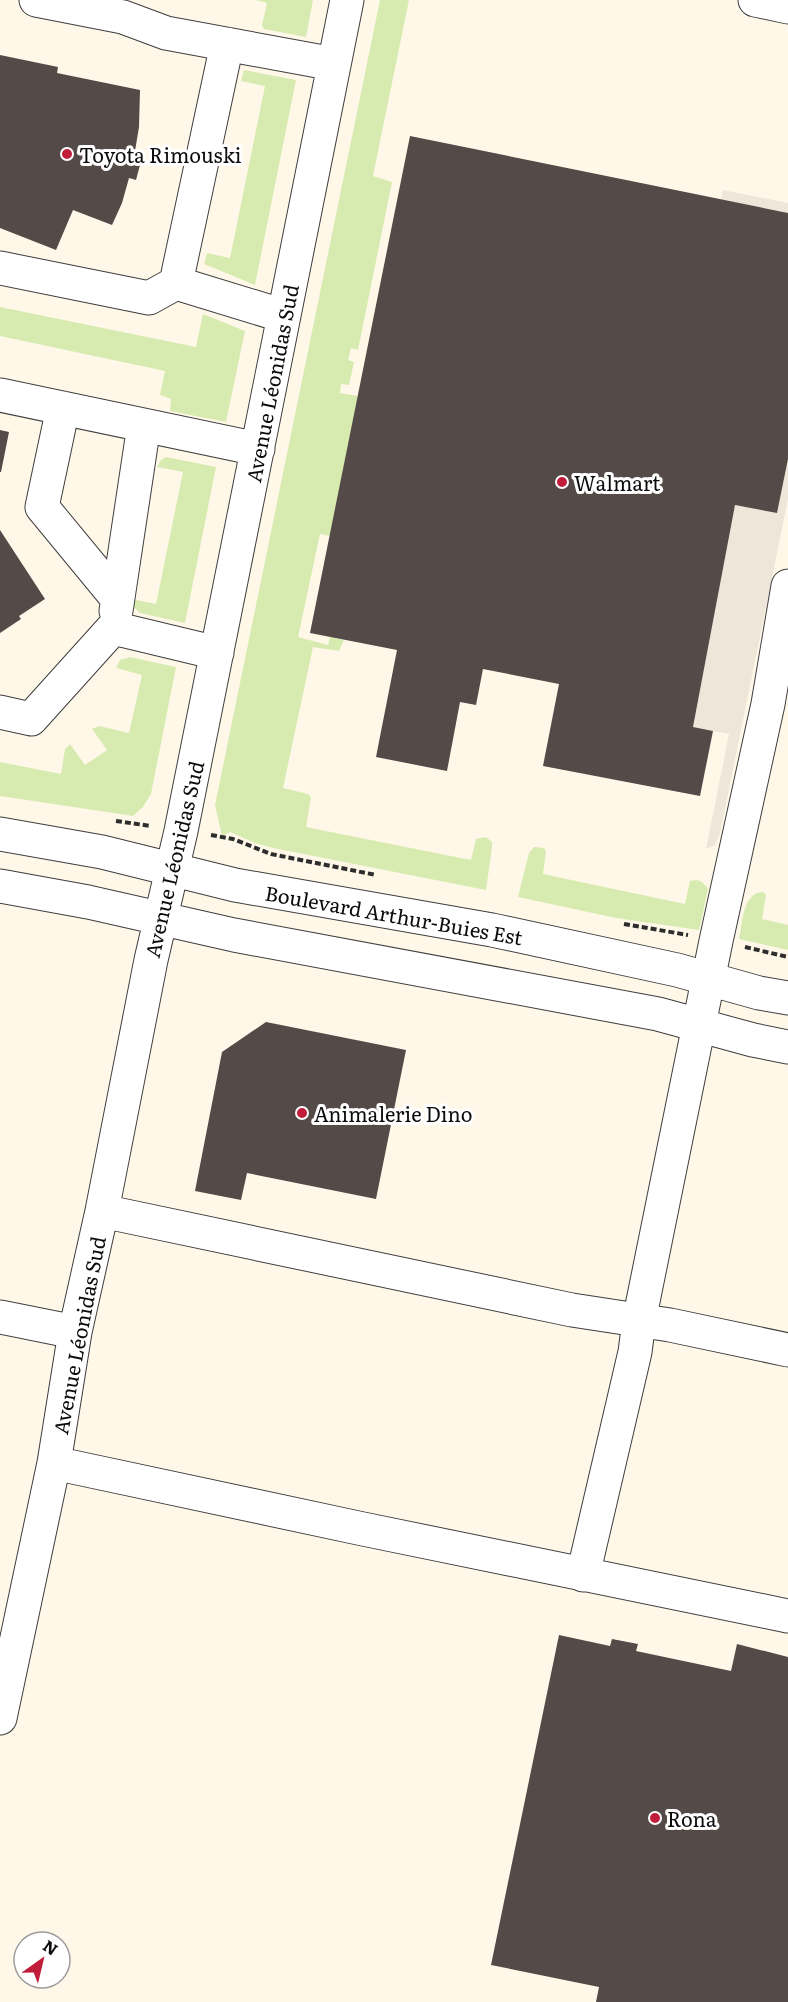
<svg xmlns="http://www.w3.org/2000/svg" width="788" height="2002" font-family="Literata,serif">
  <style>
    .green { fill: #d7ebb1 }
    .plaza { fill: #eee6d9 }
    .building { fill: #544a47 }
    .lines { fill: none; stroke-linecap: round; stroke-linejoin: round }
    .minor-casing { stroke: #3e3e3e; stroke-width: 35 }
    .path { stroke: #2d2d2d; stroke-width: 4; stroke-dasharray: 6 3; stroke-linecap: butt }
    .minor { stroke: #fff; stroke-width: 33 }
    .poi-dot { fill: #c11d3b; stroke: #fff; stroke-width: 2 }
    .labels { text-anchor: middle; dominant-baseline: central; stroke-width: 6; stroke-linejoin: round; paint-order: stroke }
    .poi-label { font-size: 20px; fill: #0b0b0b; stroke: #fff; text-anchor: start }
    .street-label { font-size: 20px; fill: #0b0b0b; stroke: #fff }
  </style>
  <rect width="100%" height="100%" fill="#fff8e9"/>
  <path class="green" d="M256 0H313L306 37 264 29 262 25 267 3Z
    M380 0H409L373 176 392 182 358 350 351 348 348 360 354 362 349 385 341 384 340 393 358 396 330 536 320 534 298 637 328 645 330 637 344 640 339 651 313 647 283 788 308 794 311 797 306 827 471 860 476 839 486 837 492 842V847L486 890 273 848 255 843 230 832 222 836 215 805Z
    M244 70 296 80 255 285 204 264 207 253 230 258 265 86 241 81Z
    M0 307 196 347 203 314 245 331 226 422 170 411 171 399 160 395 165 371 0 336Z
    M166 457 216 467 185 623 140 613 131 605V599L156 604 183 472 157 467 161 460Z
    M130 657 176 667 151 794 143 807 133 816 0 796V762L61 774 65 749 70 744 85 765 107 750 92 729 99 726 129 733 142 675 116 668 120 660Z
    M534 847 544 848 546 851 543 874 685 904 690 881C699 879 702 880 708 889L699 930 616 918 518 897 529 853Z
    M763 892 766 895 762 919 788 925V950L739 939C743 922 742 893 763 892Z"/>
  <path class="plaza" d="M723 190 788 203V213L721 199Z
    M788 459V499L720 833 715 845 706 849 729 734 693 727 735 505 777 513Z"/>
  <path class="building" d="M0 55 58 67 57 73 140 90 139 127 133 163 140 165 136 180 129 178 122 203 112 225 73 210 56 250 0 228Z
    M410 136 788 213V459L777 513 735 505 693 727 713 731 700 796 543 766 559 684 483 669 476 705 460 702 447 771 376 757 397 650 310 633Z
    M0 430 9 432 1 472H0Z
    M0 530 45 599 19 616 21 619 0 633Z
    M266 1022 406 1050 376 1199 247 1173 241 1200 195 1191 222 1052Z
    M559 1635 610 1646 612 1639 638 1644 636 1651 731 1671 737 1644 788 1657V2002H596L599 1987 491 1965Z"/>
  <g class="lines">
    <g class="minor-casing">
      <path id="minor" d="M36 0 123 17 166 33 334 64
        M755 0 788 7
        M0 268 149 298 176 283 284 316
        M176 283 227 44
        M0 395 258 449
        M63 408 42 507 117 598
        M116 611 144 425
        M0 712 31 719 113 628 217 653
        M0 834 102 852 235 885 492 930 677 970 759 993 788 998
        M0 886 88 902 234 935 658 1014 753 1040 788 1047
        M102 1211 572 1310 670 1325 788 1350
        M0 1317 75 1332
        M54 1463 363 1529 788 1616
        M583 1575 635 1352 639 1321 716 941 768 704 788 586
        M0 1718 54 1463 75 1332 102 1211 151 960 181 831 347 0"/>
    </g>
    <path class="path" d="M116 821 151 826
      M211 835 233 839 271 854 376 875
      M624 924 688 935
      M745 947 788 957"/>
    <use href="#minor" class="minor"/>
  </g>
  <g class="poi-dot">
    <circle cx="67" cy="154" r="6"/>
    <circle cx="562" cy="482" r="6"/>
    <circle cx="302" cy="1113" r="6"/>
    <circle cx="655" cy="1818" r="6"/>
  </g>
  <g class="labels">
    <g class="poi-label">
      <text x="79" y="154">Toyota Rimouski</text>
      <text x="574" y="482">Walmart</text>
      <text x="314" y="1113">Animalerie Dino</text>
      <text x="667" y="1818">Rona</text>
    </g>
    <g class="street-label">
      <text transform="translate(271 383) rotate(-79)">Avenue Léonidas Sud</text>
      <text transform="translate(173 859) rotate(-77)">Avenue Léonidas Sud</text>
      <text transform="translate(394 914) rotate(10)">Boulevard Arthur-Buies Est</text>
      <text transform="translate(78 1335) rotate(-79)">Avenue Léonidas Sud</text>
    </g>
  </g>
  <g transform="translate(42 1960) rotate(34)"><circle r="28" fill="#ffffff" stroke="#9d9d9d" stroke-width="1.5"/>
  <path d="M0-4.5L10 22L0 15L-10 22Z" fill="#c11d3b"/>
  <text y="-9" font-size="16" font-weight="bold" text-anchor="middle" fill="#0b0b0b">N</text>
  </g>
</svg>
